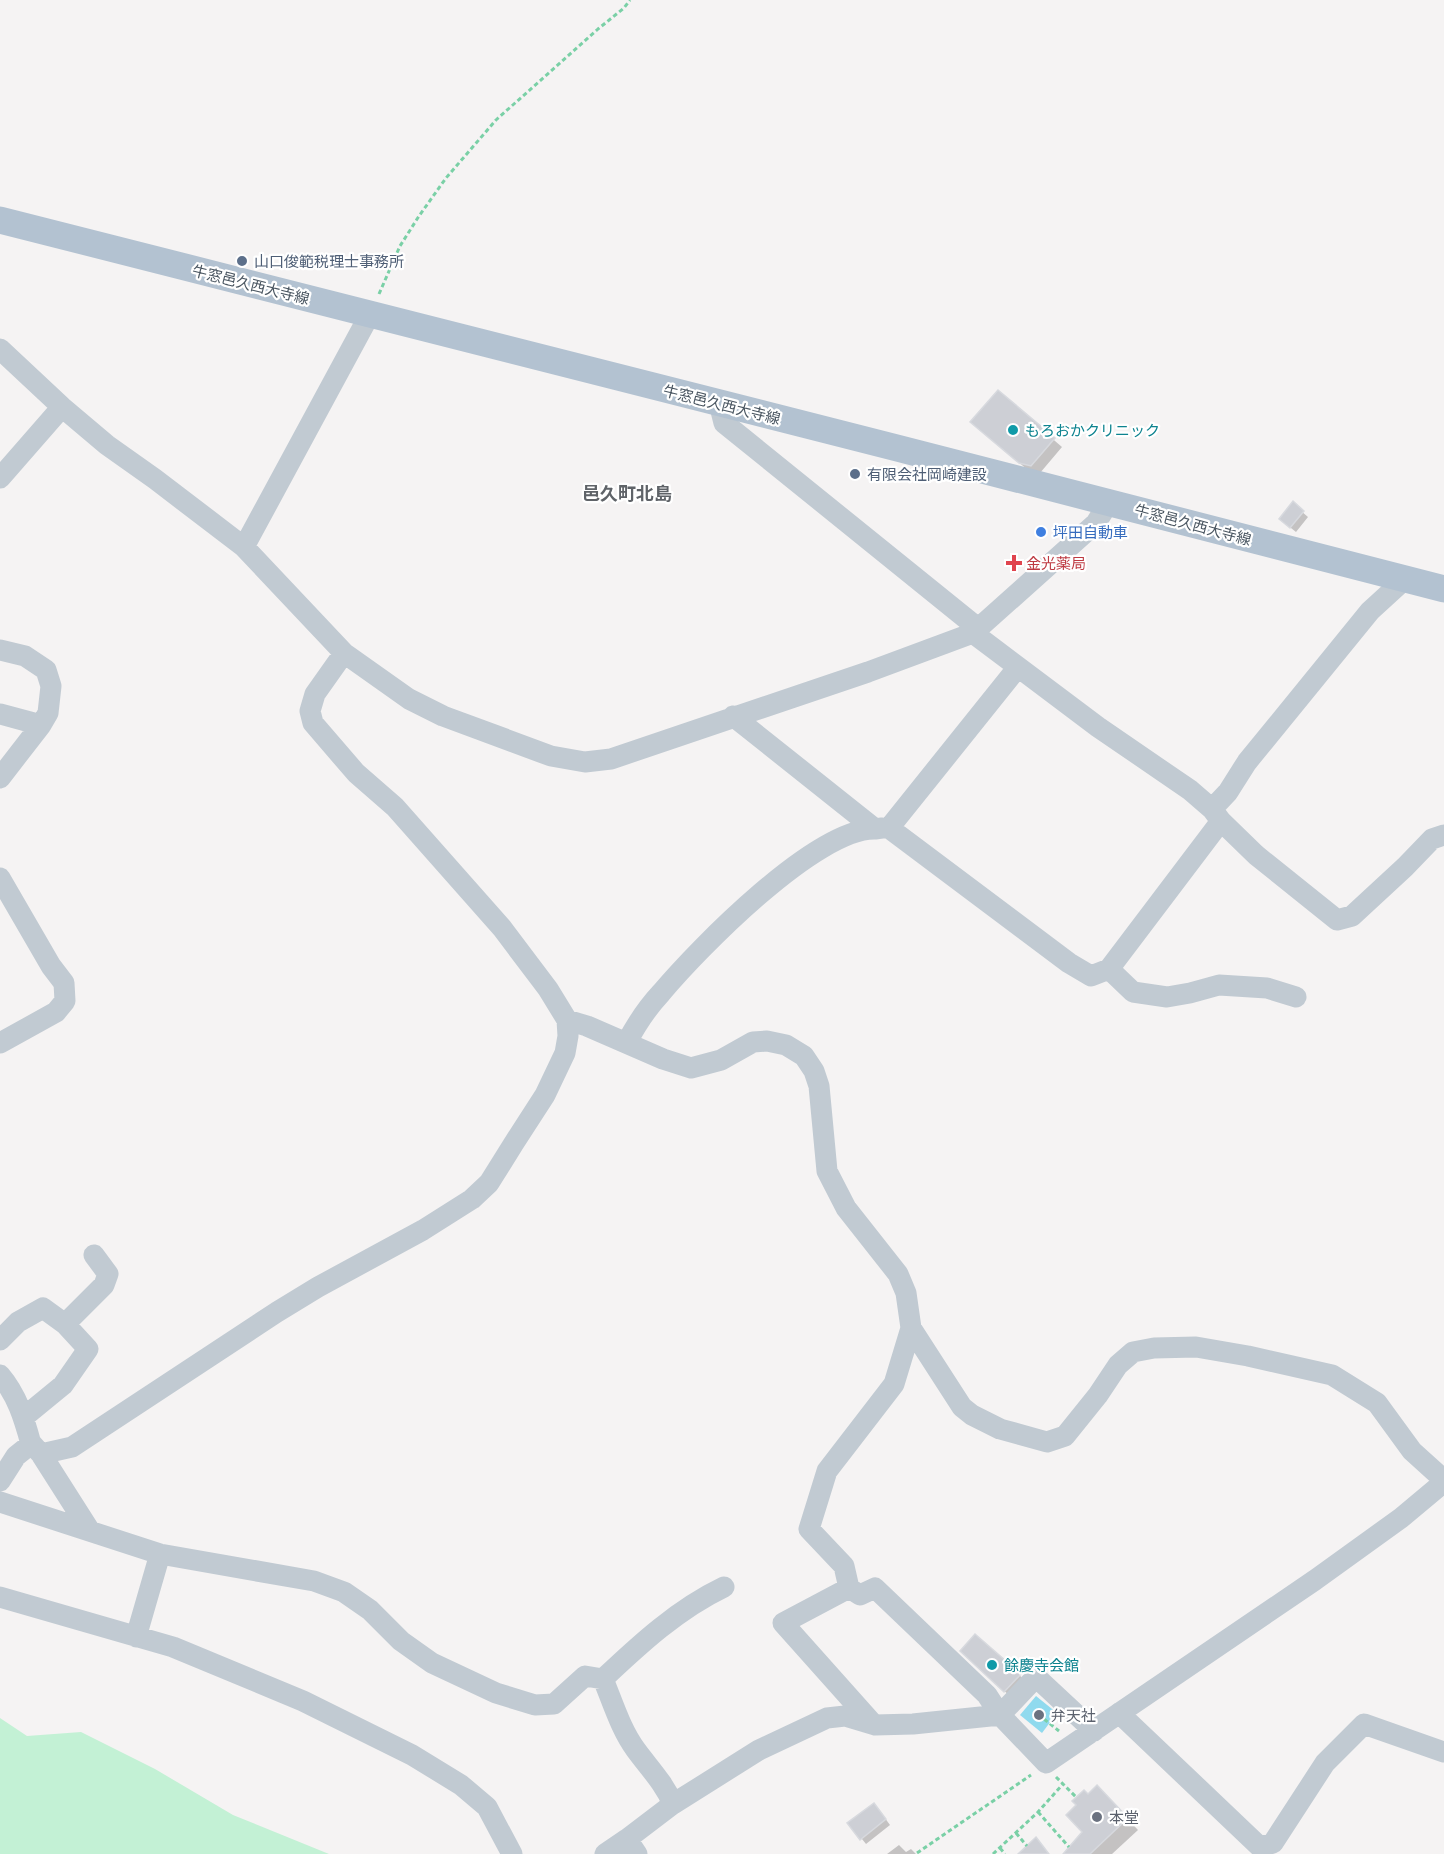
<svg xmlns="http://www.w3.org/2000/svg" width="1444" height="1854" font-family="'Open Sans','Noto Sans JP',sans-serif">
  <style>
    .green { fill: #c3f1d5 }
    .water { fill: #90daee }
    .shadow { fill: #0003 }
    .building { fill: #cdcfd5; stroke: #d7d9de; stroke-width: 1.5 }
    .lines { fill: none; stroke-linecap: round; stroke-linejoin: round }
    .path { stroke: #7ad0a6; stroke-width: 3; stroke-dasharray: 4.5 3; stroke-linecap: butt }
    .minor { stroke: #c1cad2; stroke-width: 21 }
    .major { stroke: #b3c2d1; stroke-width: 27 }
    .service-dot { fill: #5c6f8a; stroke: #fff; stroke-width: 2 }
    .culture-dot { fill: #0f9aa8; stroke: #fff; stroke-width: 2 }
    .shop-dot { fill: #3f7fe0; stroke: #fff; stroke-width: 2 }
    .health-dot { fill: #e0444e; stroke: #fff; stroke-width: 2 }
    .worship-dot { fill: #6b7280; stroke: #fff; stroke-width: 2 }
    .labels { text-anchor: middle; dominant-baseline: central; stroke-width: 4.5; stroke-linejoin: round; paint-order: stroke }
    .service-label { font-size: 15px; fill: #4e5e75; stroke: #fff; text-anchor: start }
    .street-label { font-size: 15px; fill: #4a5661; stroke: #fff }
    .culture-label { font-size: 15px; fill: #0d838f; stroke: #fff; text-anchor: start }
    .shop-label { font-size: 15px; fill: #366cbe; stroke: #fff; text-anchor: start }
    .health-label { font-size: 15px; fill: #be3a42; stroke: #fff; text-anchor: start }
    .worship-label { font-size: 15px; fill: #5b616d; stroke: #fff; text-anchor: start }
    .quarter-label { font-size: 18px; font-weight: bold; fill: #5f6368; stroke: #fff }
  </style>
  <rect width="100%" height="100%" fill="#f5f3f3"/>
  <path class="green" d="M0 1718 27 1736 81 1732 155 1769 233 1815 329 1854H0Z"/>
  <path class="water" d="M1036 1696 1057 1713 1042 1733 1020 1715Z"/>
  <path class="shadow" d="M998 392 1062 447 1040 473 1029 471 980 430Z
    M1293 504 1308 517 1296 532 1286 524Z
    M975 1636 1028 1683 1013 1699 970 1659Z
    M1088 1796 1108 1798 1138 1830 1112 1854H1065L1084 1832Z
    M879 1810 890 1825 866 1844 849 1823Z
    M899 1845 906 1852 911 1849 916 1854H887Z"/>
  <path class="building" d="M998 390 1055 438 1031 466 1019 463 970 422Z
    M1293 501 1304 511 1290 528 1279 519Z
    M975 1634 1021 1674 1004 1692 960 1651Z
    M1097 1785 1128 1818 1090 1854H1063L1082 1832 1066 1815 1076 1805 1072 1801 1084 1790 1088 1794Z
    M874 1803 886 1819 860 1840 847 1823Z
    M1036 1837 1049 1854H1018Z"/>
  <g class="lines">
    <path class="path" d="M379 294 400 246 419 216 446 178 496 120 598 29 624 8 630 0
      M1044 1719 1059 1731
      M1056 1777 1076 1797
      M1038 1812 1069 1847
      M1016 1833 1027 1846
      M1000 1848 1005 1854
      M917 1853 1031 1775
      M993 1854 1038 1812 1063 1784"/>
    <path class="minor" d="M0 349 62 407 107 445 155 479 244 547 344 653 409 699 443 716 551 756 585 762 611 759 868 672 973 633
      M719 403 724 423 979 629
      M0 478 62 407
      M1109 502 1096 523 973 633 1098 727 1190 790 1212 809 1221 821 1256 855 1337 920 1352 916 1405 867 1432 839 1444 835
      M244 547 370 314
      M0 650 25 656 46 670 51 686 48 713 41 725 0 778
      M1018 667 889 828 1069 963 1091 976 1109 969
      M0 714 41 725
      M733 716 875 829 882 828
      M1212 809 1228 792 1247 762 1370 611 1405 579
      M1221 821 1109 969 1133 992 1167 997 1190 993 1219 985 1267 988 1296 997
      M0 878 51 966 64 983 65 1001 56 1012 0 1043
      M567 1020 587 1026 663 1059 691 1068 721 1060 753 1042 767 1041 786 1045 804 1056 814 1071 819 1086 827 1171 846 1208 898 1274 906 1293 911 1328 894 1384 827 1471 809 1529 844 1566 849 1588
      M627 1042C636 1025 648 1007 661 993 699 948 816 828 875 829
      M65 1324 104 1285 108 1274 94 1255
      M911 1328 962 1407 972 1415 1000 1429 1047 1442 1065 1436 1098 1395 1118 1365 1133 1352 1154 1348 1196 1347 1248 1356 1332 1375 1377 1403 1412 1451 1444 1480
      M0 1340 18 1322 43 1308 65 1324 88 1349 63 1385 24 1417
      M0 1375C17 1395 24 1418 31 1444L16 1456 0 1481
      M32 1444 41 1454 90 1531
      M41 1454 72 1447 277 1312 318 1287 423 1230 472 1199 489 1183 514 1143 545 1095 565 1053 568 1036 567 1020 548 989 502 928 395 807 356 773 313 723 310 711 315 694 344 653
      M0 1502 160 1554 314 1581 344 1592 370 1610 401 1641 432 1663 496 1693 535 1705 554 1704 585 1676 603 1679
      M0 1597 173 1647 303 1701 412 1755 461 1785 487 1807 512 1854
      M136 1637 160 1554
      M1119 1713 1260 1847 1273 1843 1325 1763 1364 1724 1444 1752
      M874 1725 783 1623 849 1588 860 1595 875 1588 987 1695 1000 1715 1036 1677 1094 1731
      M673 1804C664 1783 650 1769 636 1750 621 1730 613 1703 603 1679 640 1644 678 1609 724 1587
      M605 1854 627 1839
      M637 1854 627 1839 673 1804 759 1750 827 1718 845 1716 875 1725 913 1724 1000 1715 1046 1763 1315 1580 1401 1518 1444 1482"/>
    <path class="major" d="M0 220 897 448 1444 589"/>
  </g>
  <g class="service-dot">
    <circle cx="242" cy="261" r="6"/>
    <circle cx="855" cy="474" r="6"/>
  </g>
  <g class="culture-dot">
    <circle cx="1013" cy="430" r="6"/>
    <circle cx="992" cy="1665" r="6"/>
  </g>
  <circle class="shop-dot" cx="1041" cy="532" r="6"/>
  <path class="health-dot" d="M1011 554h6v6h6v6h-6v6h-6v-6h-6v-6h6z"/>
  <g class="worship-dot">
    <circle cx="1039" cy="1715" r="6"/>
    <circle cx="1097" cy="1817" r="6"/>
  </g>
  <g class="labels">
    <g class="service-label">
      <text x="254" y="261">山口俊範税理士事務所</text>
      <text x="867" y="474">有限会社岡崎建設</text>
    </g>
    <g class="street-label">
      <text transform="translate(251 284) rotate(14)">牛窓邑久西大寺線</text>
      <text transform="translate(722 404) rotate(14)">牛窓邑久西大寺線</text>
      <text transform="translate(1193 524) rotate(15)">牛窓邑久西大寺線</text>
    </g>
    <g class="culture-label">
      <text x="1025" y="430">もろおかクリニック</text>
      <text x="1004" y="1665">餘慶寺会館</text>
    </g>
    <g class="shop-label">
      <text x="1053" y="532">坪田自動車</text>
    </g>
    <g class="health-label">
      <text x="1026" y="563">金光薬局</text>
    </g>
    <g class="worship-label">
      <text x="1051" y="1715">弁天社</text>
      <text x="1109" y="1817">本堂</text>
    </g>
    <g class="quarter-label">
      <text x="627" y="493">邑久町北島</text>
    </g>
  </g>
</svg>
